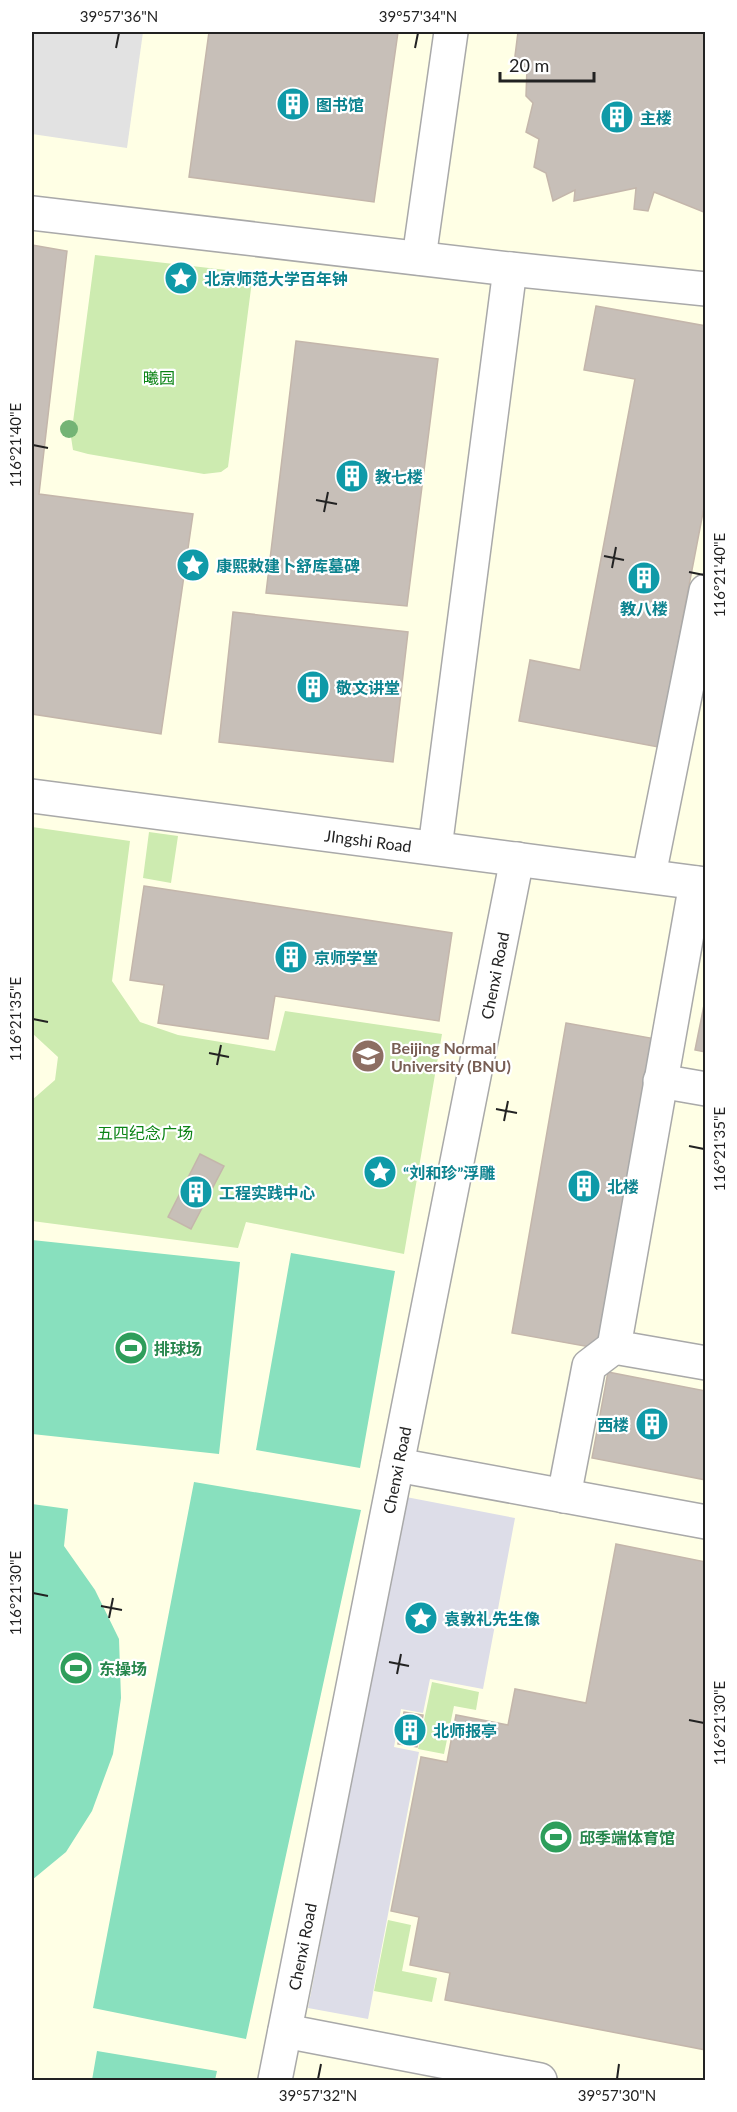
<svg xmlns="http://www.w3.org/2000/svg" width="737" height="2112" font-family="Lato,'Noto Sans SC',sans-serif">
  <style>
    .education { fill: #ffffe5 }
    .grass { fill: #cdebb0 }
    .pitch { fill: #88e0be }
    .parking { fill: #e2e2e2 }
    .plaza { fill: #dddde8 }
    .building { fill: #c7bfb8; stroke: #c4b6ab; stroke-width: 1.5 }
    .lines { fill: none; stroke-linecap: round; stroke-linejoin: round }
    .minor-casing { stroke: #a9a9a9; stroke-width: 36 }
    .minor { stroke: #fff; stroke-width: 33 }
    .tree { fill: #74b475 }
    .ticks { fill: none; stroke: #222; stroke-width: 2 }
    .labels { text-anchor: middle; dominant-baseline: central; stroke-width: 4.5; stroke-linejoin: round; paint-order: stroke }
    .culture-label { font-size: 16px; font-weight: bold; fill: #0d838f; stroke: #fff; text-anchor: start }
    .park-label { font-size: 16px; fill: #0c8416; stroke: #fff }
    .street-label { font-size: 16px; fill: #222; stroke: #fff }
    .education-label { font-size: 16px; font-weight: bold; fill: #785e54; stroke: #fff; text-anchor: start }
    .leisure-label { font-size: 16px; font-weight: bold; fill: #27864d; stroke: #fff; text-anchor: start }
    .neatline { fill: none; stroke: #222; stroke-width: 2 }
    .ticks-label { font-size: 15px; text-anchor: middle; fill: #222 }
  </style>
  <rect width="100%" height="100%" fill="#f2efe9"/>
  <path class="education" d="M32 32H705V2080H32Z"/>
  <path class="grass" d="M95 255 253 273 228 467 221 472 204 474 88 454 73 450 71 437Z
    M32 827 130 841 112 981 140 1022 178 1035 275 1051 285 1011 442 1034 404 1254 246 1222 238 1248 32 1221V1100L55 1080 58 1057 32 1033Z
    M149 832 178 836 171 883 143 878Z
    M432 1682 479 1692 476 1710 454 1706 444 1754 418 1749Z
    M388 1920 411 1925 402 1971 437 1978 432 2002 374 1991Z"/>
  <path class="pitch" d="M32 1240 240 1262 219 1454 32 1434Z
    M291 1253 395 1271 360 1468 256 1450Z
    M194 1482 361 1510 246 2039 93 2008Z
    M32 1504 68 1509 64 1546 95 1590 119 1639 121 1698 113 1754 92 1811 66 1852 32 1880Z
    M97 2051 217 2071 215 2080H92Z"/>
  <path class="parking" d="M32 32H143L127 148 32 134Z"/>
  <path class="plaza" d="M406 1497 515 1518 483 1689 430 1679 423 1713 401 1709 394 1747 419 1752 368 2019 308 2008Z"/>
  <path class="building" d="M209 32H398L374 202 189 177Z
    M518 32H706V213L654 192 648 211 634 209 636 188 574 201 575 190 553 201 546 173 534 167 539 139 526 132 533 103 526 96 527 67 514 64Z
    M32 245 67 251 39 494 193 514 161 734 32 714Z
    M596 306 706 326V497L658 747 519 721 530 660 580 670 635 379 584 370Z
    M296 341 438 359 407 606 266 593Z
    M233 612 408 632 393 762 219 742Z
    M144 886 452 933 439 1021 275 996 268 1039 158 1023 164 985 130 980Z
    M706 995V1052L695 1050Z
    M566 1023 656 1039 601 1349 512 1333Z
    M200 1154 224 1166 191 1229 168 1217Z
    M608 1372 706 1391V1480L592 1458Z
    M616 1544 706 1562V2050L445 2000 450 1973 410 1965 419 1917 391 1911 421 1757 447 1762 456 1715 508 1725 515 1689 586 1703Z
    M404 1712 423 1715 417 1747 398 1744Z"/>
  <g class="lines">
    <g class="minor-casing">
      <g id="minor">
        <path d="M32 213 510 269 706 289"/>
        <path d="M419 258 451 32"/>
        <path id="s1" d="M32 796 706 884"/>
        <path d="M435 848 510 269"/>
        <path d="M649 875 706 591"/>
        <path d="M696 883 614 1347 706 1363"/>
        <path d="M660 1081 706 1089"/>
        <path d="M397 1465 706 1522"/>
        <path d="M564 1496 589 1366 614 1347"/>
        <path d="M285 2031 540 2080"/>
        <path id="s2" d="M275 2080 517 859"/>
      </g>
    </g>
    <use href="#minor" class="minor"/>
  </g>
  <circle class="tree" cx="69" cy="429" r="9"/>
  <path class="ticks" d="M116 48 119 33M415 48 418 33M33 445 48 448M316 500 337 504M324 512 328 492M604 556 624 560M612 568 616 547M689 572 704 575M33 1019 48 1022M209 1053 229 1057M217 1065 221 1045M496 1109 517 1113M504 1121 508 1101M689 1146 704 1149M33 1593 48 1596M101 1606 122 1610M109 1618 113 1598M389 1662 409 1666M397 1674 401 1654M689 1720 704 1723M318 2079 321 2064M617 2079 619 2064"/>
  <defs>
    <g id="building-disc" transform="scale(1.725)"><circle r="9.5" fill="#0f9aa8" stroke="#fff"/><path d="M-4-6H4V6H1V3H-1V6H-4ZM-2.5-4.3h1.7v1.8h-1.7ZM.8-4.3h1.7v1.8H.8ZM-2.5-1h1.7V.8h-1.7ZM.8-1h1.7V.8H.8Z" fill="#fff"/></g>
    <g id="sight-disc" transform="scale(1.725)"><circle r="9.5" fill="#0f9aa8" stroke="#fff"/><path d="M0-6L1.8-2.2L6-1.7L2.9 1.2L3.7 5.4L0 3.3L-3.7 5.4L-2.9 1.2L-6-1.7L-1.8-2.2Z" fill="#fff"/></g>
    <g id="university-disc" transform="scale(1.725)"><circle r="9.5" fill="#8d6e63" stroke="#fff"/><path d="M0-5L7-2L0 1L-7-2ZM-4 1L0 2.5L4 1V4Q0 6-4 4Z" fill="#fff"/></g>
    <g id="stadium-disc" transform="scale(1.725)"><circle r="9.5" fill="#2e9e5b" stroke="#fff"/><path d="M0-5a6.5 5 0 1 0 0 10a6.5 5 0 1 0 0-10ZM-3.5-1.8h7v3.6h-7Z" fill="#fff"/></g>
  </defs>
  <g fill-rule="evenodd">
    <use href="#building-disc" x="293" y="104"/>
    <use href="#building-disc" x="617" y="117"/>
    <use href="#sight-disc" x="181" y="278"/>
    <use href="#building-disc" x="352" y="476"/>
    <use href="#sight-disc" x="193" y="565"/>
    <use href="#building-disc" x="644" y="578"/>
    <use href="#building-disc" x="313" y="687"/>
    <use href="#building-disc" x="291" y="957"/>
    <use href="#university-disc" x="368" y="1056"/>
    <use href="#sight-disc" x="380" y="1172"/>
    <use href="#building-disc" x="584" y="1186"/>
    <use href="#building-disc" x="196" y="1192"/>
    <use href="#stadium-disc" x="131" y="1348"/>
    <use href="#building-disc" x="652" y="1424"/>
    <use href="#sight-disc" x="421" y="1618"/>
    <use href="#stadium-disc" x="76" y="1668"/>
    <use href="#building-disc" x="410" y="1730"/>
    <use href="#stadium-disc" x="556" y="1837"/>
  </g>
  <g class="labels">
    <g class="culture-label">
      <text x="316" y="104">图书馆</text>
      <text x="640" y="117">主楼</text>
      <text x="204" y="278">北京师范大学百年钟</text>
      <text x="375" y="476">教七楼</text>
      <text x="216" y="565">康熙敕建卜舒库墓碑</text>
      <text x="644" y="608" text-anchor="middle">教八楼</text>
      <text x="336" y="687">敬文讲堂</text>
      <text x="314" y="957">京师学堂</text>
      <text x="403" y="1172">“刘和珍”浮雕</text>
      <text x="607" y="1186">北楼</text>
      <text x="219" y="1192">工程实践中心</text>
      <text x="629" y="1424" text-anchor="end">西楼</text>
      <text x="444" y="1618">袁敦礼先生像</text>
      <text x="433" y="1730">北师报亭</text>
    </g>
    <g class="park-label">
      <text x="159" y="377">曦园</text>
      <text x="145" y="1132">五四纪念广场</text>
    </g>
    <g class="street-label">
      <text stroke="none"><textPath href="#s1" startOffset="339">JIngshi Road</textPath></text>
      <text stroke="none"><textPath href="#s2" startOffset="1126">Chenxi Road</textPath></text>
      <text stroke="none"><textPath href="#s2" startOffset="622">Chenxi Road</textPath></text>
      <text stroke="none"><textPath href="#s2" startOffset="136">Chenxi Road</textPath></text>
    </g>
    <g class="education-label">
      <text x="391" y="1047">Beijing Normal<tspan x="391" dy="18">University (BNU)</tspan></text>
    </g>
    <g class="leisure-label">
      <text x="154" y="1348">排球场</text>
      <text x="99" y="1668">东操场</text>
      <text x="579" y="1837">邱季端体育馆</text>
    </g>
  </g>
  <rect width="737" height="2112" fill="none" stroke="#ffffff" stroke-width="66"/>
  <path d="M500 72v9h94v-9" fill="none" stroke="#222222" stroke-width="3"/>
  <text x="509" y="72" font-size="18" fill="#222222" stroke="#ffffff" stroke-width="4.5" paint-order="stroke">20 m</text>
  <rect x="33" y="33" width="671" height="2046" class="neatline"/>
  <g class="ticks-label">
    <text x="119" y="22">39°57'36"N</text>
    <text x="418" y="22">39°57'34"N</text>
    <text transform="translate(16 445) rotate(-90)" y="5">116°21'40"E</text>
    <text transform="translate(720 575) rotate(-90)" y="5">116°21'40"E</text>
    <text transform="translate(16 1019) rotate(-90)" y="5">116°21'35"E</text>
    <text transform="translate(720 1149) rotate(-90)" y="5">116°21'35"E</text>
    <text transform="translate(16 1593) rotate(-90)" y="5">116°21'30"E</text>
    <text transform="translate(720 1723) rotate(-90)" y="5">116°21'30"E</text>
    <text x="318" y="2101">39°57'32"N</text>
    <text x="617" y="2101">39°57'30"N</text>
  </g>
</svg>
